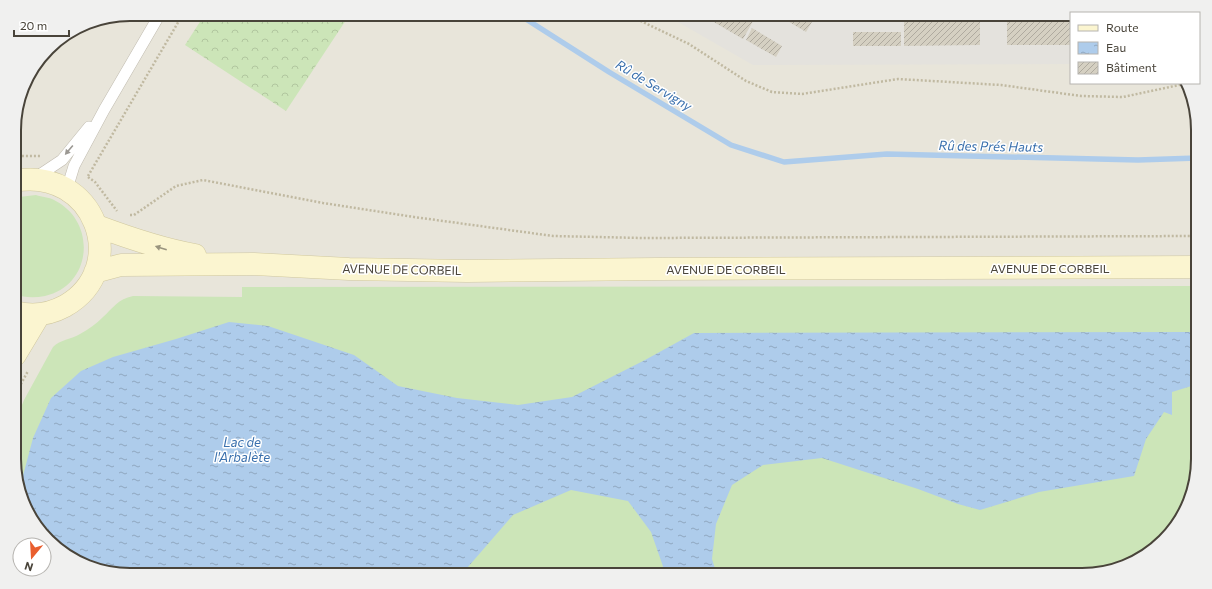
<svg xmlns="http://www.w3.org/2000/svg" width="1212" height="589" font-family="Commissioner,sans-serif">
  <style>
    .residential { fill: #e8e5da }
    .industrial { fill: #e4e2dd }
    .grass { fill: #cce5b8 }
    .forest { fill: url(#forest-crowns) }
    .water { fill: url(#water-ripples) }
    .lines { fill: none; stroke-linecap: round; stroke-linejoin: round }
    .stream { stroke: #aecceb; stroke-width: 5.5 }
    .building { fill: url(#building-hatch) }
    .service-casing { stroke: #c0bbaf; stroke-width: 12 }
    .secondary-casing { stroke: #d0c89f; stroke-width: 23 }
    .path { stroke: #c0b9a1; stroke-width: 2.5; stroke-dasharray: 2 2; stroke-linecap: butt }
    .service { stroke: #fff; stroke-width: 11 }
    .secondary { stroke: #fbf5d0; stroke-width: 22 }
    .oneway { fill: #9b9893 }
    .oneway2 { fill: #99947e }
    .labels { text-anchor: middle; dominant-baseline: central; stroke-width: 3; stroke-linejoin: round; paint-order: stroke }
    .street-label { font-size: 12px; fill: #49443a; stroke: #fff }
    .water-label { font-size: 13px; font-style: italic; fill: #3a70ad; stroke: #fff }
    .rim { fill: none; stroke: #49443a; stroke-width: 2 }
  </style>
  <defs>
    <pattern id="forest-crowns" width="20" height="18" patternUnits="userSpaceOnUse"><rect width="20" height="18" fill="#cce5b8"/><path d="M2 6a3 3 0 1 1 6 0M12 15a3 3 0 1 1 6 0" fill="none" stroke="#b1c69f"/></pattern>
    <pattern id="water-ripples" width="26" height="14" patternUnits="userSpaceOnUse"><rect width="26" height="14" fill="#aecceb"/><path d="M2 4q2-2 4 0t4 0M15 11q2-2 4 0t4 0" fill="none" stroke="#90a7bf"/></pattern>
    <pattern id="building-hatch" width="6" height="6" patternUnits="userSpaceOnUse"><rect width="6" height="6" fill="#d5d0c2"/><path d="M-1 1l2-2M0 6l6-6M5 7l2-2" fill="none" stroke="#afaa9f"/></pattern>
  </defs>
  <rect width="100%" height="100%" fill="#f5f3ec"/>
  <path class="residential" d="M130 14H1071V83H1184L1197 115 1198 459 1186 510 1146 555 1089 575H130L79 563 38 529 15 474 14 123 26 79 53 43 86 23Z"/>
  <path class="industrial" d="M664 14H1071V64L753 65Z"/>
  <path class="grass" d="M36 195C42 197 49 197 54 200 97 221 93 285 45 296 35 298 24 298 15 294L14 199 19 197Z
    M1198 286V459L1186 510 1146 555 1089 575H130L79 563 38 529 15 474V422L24 400 53 347C59 340 72 339 80 334 89 329 96 324 103 317 113 308 118 299 133 296L242 297V287Z"/>
  <path class="forest" d="M205 14H350L286 111 185 45Z"/>
  <path class="water" d="M229 322 268 326 354 355 398 386 457 398 518 405 572 397 645 360 694 333 1198 332V384L1172 392V415L1164 412 1146 439 1134 476 1039 492 980 510 958 504 918 489 822 458 763 465 732 485 716 524 712 559 717 575H666L651 532 628 501 571 490 513 515 461 575H130L79 563 38 529 20 487 33 438 51 398 81 371 113 357 176 339Z"/>
  <g class="lines">
    <path class="stream" d="M518 14 609 72 731 145 784 162 887 154 1138 160 1197 158"/>
  </g>
  <path class="building" d="M700 14H757L743 39Z
    M776 14H808L807 16 813 20 806 32Z
    M904 14H993V17H980V45L904 46Z
    M1007 14H1071V45H1007Z
    M752 28 782 46 776 57 746 40Z
    M853 32H901V46H853Z"/>
  <g class="lines">
    <g class="service-casing">
      <path id="service" d="M35 178 62 160 89 127
        M67 189 74 166 104 110 160 14"/>
    </g>
    <g class="secondary-casing">
      <path id="secondary" d="M14 181C95 166 132 268 65 306 50 314 32 317 15 312
        M97 226C129 238 161 249 195 255
        M95 272 121 265 254 264 349 269 467 271 657 269 1197 267
        M15 355 39 315"/>
    </g>
    <path class="path" d="M626 14 689 44 746 81 772 92 802 94 898 79 1001 85 1081 96 1123 97 1184 84
      M14 157 21 156H40
      M88 176 183 14
      M88 177 95 182 117 211
      M130 215H134L176 186 203 180 323 203 414 217 553 236 642 238 1197 236
      M15 395 28 371"/>
    <use href="#service" class="service"/>
    <use href="#secondary" class="secondary"/>
  </g>
  <defs><path id="oneway-solid" d="M-6-.8H1V-3.2L6.5 0L1 3.2V.8H-6Z"/></defs>
  <use class="oneway" href="#oneway-solid" transform="translate(69 150) rotate(130)"/>
  <use class="oneway2" href="#oneway-solid" transform="translate(161 248) rotate(-163)"/>
  <g class="labels">
    <g class="street-label">
      <text x="1050" y="268">AVENUE DE CORBEIL</text>
      <text transform="translate(402 269) rotate(1)">AVENUE DE CORBEIL</text>
      <text x="726" y="269">AVENUE DE CORBEIL</text>
    </g>
    <g class="water-label">
      <text transform="translate(654 85) rotate(31)">Rû de Servigny</text>
      <text transform="translate(991 146) rotate(1)">Rû des Prés Hauts</text>
      <text x="242" y="442">Lac de<tspan x="242" dy="15">l'Arbalète</tspan></text>
    </g>
  </g>
  <path d="M0 0H1212V589H0ZM130 21H1082A109 109 0 0 1 1191 130V459A109 109 0 0 1 1082 568H130A109 109 0 0 1 21 459V130A109 109 0 0 1 130 21Z" fill="#f0f0ef" fill-rule="evenodd"/>
  <path class="rim" d="M130 21H1082A109 109 0 0 1 1191 130V459A109 109 0 0 1 1082 568H130A109 109 0 0 1 21 459V130A109 109 0 0 1 130 21Z"/>
  <rect x="1070" y="12" width="130" height="72" fill="#ffffff" stroke="#b6b4b0"/>
  <rect x="1078" y="25" width="20" height="6" fill="#fbf5d0" stroke="#b6b4b0"/>
  <text x="1106" y="32" font-size="12" fill="#49443a">Route</text>
  <rect x="1078" y="42" width="20" height="12" fill="url(#water-ripples)" stroke="#b6b4b0"/>
  <text x="1106" y="52" font-size="12" fill="#49443a">Eau</text>
  <rect x="1078" y="62" width="20" height="12" fill="url(#building-hatch)" stroke="#b6b4b0"/>
  <text x="1106" y="72" font-size="12" fill="#49443a">Bâtiment</text>
  <g transform="translate(32 557) rotate(198)"><circle r="19" fill="#ffffff" stroke="#b6b4b0"/>
  <path d="M0-3L7 15L0 10L-7 15Z" fill="#e95e2e"/>
  <text y="-6" font-size="11" font-weight="bold" text-anchor="middle" fill="#49443a">N</text>
  </g>
  <path d="M14 30v6h55v-6" fill="none" stroke="#49443a" stroke-width="2"/>
  <text x="20" y="30" font-size="12" fill="#49443a" stroke="#ffffff" stroke-width="3" paint-order="stroke">20 m</text>
</svg>
